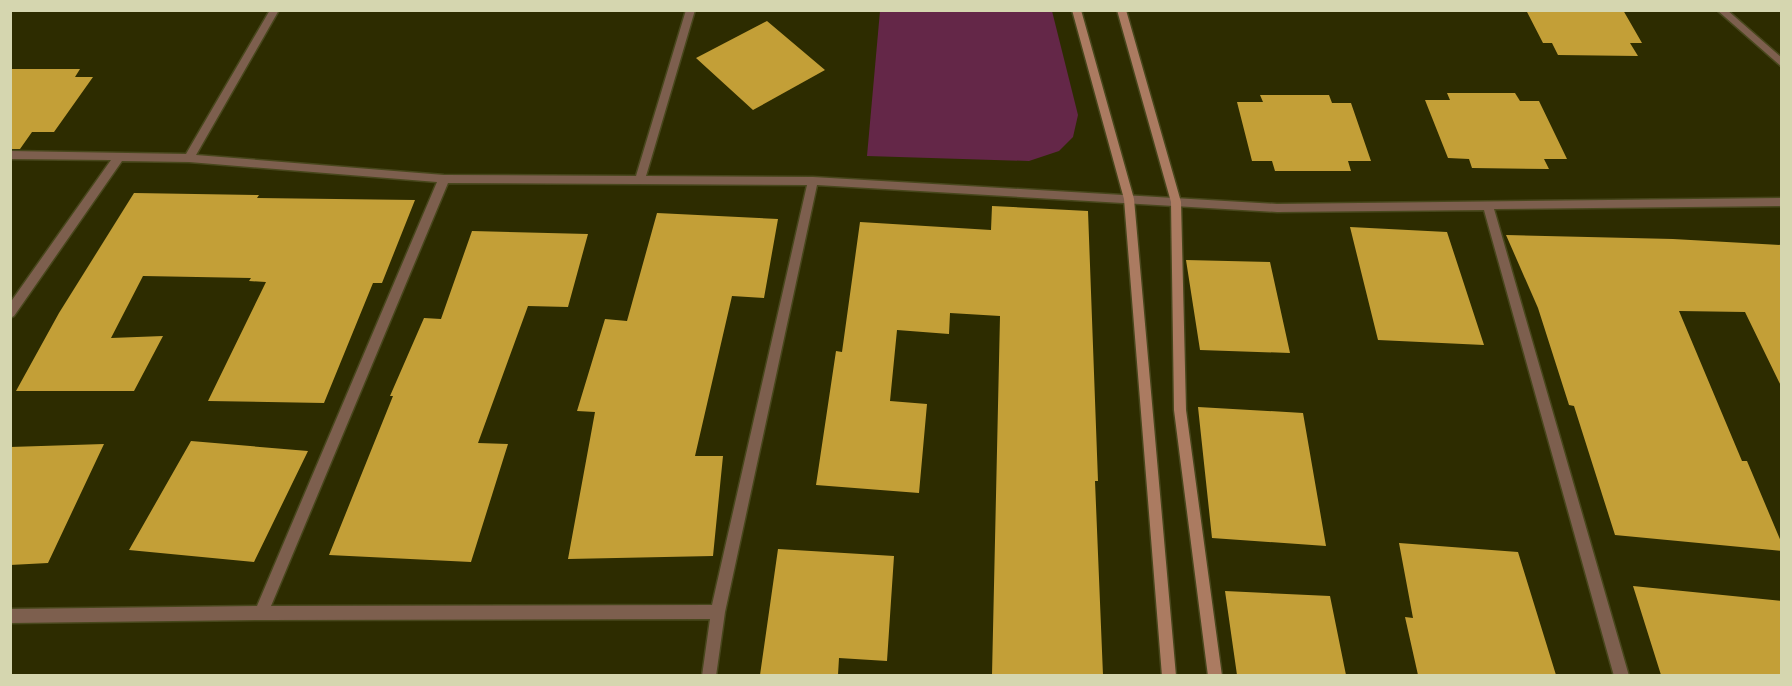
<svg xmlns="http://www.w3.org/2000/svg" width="1792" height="686" font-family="Figtree,sans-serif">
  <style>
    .green { fill: #642748 }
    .building { fill: #c39f37 }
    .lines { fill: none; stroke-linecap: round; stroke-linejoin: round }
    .street-casing { stroke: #48471c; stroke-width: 3 }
    .secondary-casing { stroke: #48471c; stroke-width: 3 }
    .street { fill: #7d5f4e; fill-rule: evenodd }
    .secondary { fill: #ab7b61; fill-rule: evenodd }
  </style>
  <rect width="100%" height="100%" fill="#2d2c00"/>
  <path class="green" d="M880 11H1052L1078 115 1073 137 1059 151 1029 161 867 156Z"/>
  <path class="building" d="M1526 10H1623L1642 43H1630L1638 56 1558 55 1552 43H1543Z
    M767 21 825 70 753 110 696 58Z
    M10 69H80L75 77H93L54 132H32L20 149H10Z
    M1447 93H1515L1520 101H1539L1567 159H1544L1549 169 1472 168 1469 159 1448 158 1425 100H1450Z
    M1260 95H1329L1332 103H1351L1371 161H1348L1351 171H1275L1272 161H1252L1237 102H1263Z
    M134 193 259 195 257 198 415 200 382 283H373L324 403 208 401 266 282 249 281 251 278 143 276 111 338 163 336 134 391H16L59 313Z
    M992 206 1088 211 1098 481H1095L1103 675H992L1000 316 950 313 949 334 897 330 890 401 927 404 919 493 816 485 836 351 842 352 860 222 991 230Z
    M657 213 778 219 764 298 732 296 695 456H723L713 556 568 559 595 412 577 411 605 319 627 321Z
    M1350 227 1447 232 1484 345 1378 340Z
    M472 231 588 234 568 307 528 306 478 443 508 444 471 562 329 555 393 396H390L424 318 441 319Z
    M1506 235 1673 239 1782 245V388L1745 312 1679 311 1742 461H1747L1782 544V551L1615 535 1574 406 1569 405 1538 308Z
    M1186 260 1270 262 1290 353 1200 350Z
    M1198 407 1303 413 1326 546 1212 538Z
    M191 441 308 451 254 562 129 550Z
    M104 444 48 563 10 565V447Z
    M1399 543 1518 552 1556 675H1418L1405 617 1413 618Z
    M778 549 894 556 887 661 839 658 838 675H760Z
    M1633 586 1782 601V675H1661Z
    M1225 591 1330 596 1346 675H1237Z"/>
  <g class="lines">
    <g class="street-casing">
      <path id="street" d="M270 10H279L196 155 444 175 636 176 686 10H695L646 176 813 177 1277 204 1782 198V206L1494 209 1629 676H1614L1484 210 1277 212 817 185 725 612 716 676H702L710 619 261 620 10 623V609L257 606 437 182 189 162 122 161 14 316 10 318V303L111 160 10 159V151L186 154ZM448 183 807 185 712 605 271 606Z
        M1717 10H1727L1782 58V67Z"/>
    </g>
    <g class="secondary-casing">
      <path id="secondary" d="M1072 10H1081L1134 199 1176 676H1162L1124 199Z
        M1117 10H1126L1181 202 1186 410 1222 676H1208L1174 410 1171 202Z"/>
    </g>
    <use href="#street" class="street"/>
    <use href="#secondary" class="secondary"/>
  </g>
  <rect width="1792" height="686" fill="none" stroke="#d5d6af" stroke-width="24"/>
</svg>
